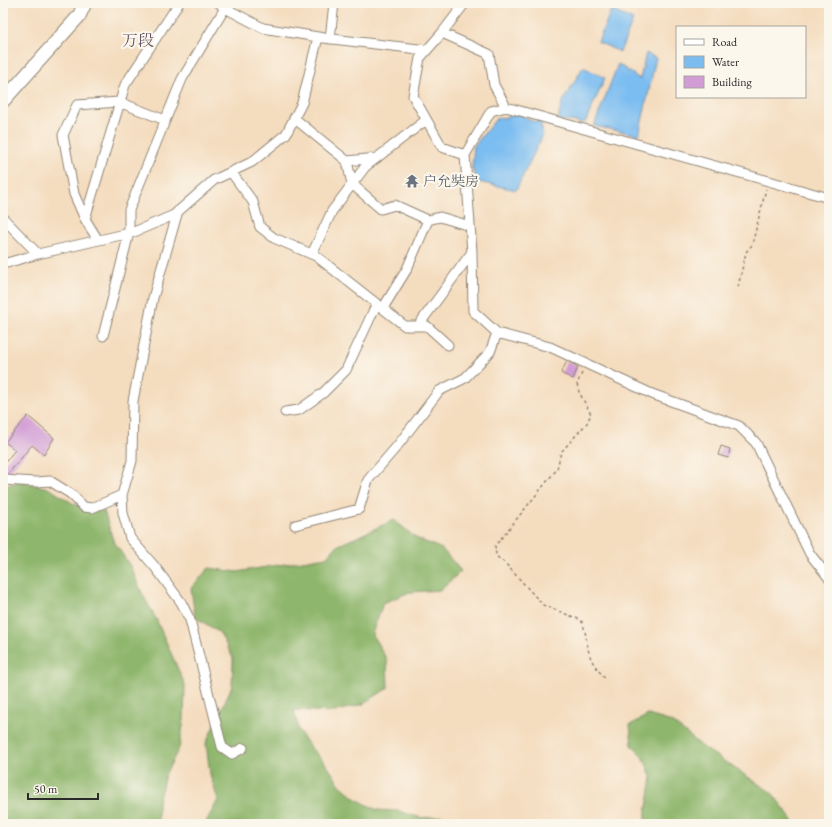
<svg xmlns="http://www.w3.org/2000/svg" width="832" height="827" font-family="'EB Garamond','Noto Serif SC',serif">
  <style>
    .forest { fill: #8eb66c; stroke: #5c704c }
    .water { fill: #7cbdf1; stroke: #54748e }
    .building { fill: #d29dd6 }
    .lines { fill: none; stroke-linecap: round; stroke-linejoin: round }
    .street-casing { stroke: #908474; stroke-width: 11 }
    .secondary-casing { stroke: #908474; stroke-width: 15 }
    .path { stroke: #908474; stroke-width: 1.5; stroke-dasharray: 3 3; stroke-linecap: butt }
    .street { stroke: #fff; stroke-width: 9 }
    .secondary { stroke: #fff; stroke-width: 13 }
    .labels { text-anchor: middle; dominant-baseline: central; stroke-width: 4; stroke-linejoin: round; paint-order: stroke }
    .worship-label { font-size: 14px; fill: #5b616d; stroke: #fbf7ec; text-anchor: start }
    .quarter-label { font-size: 16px; fill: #655367; stroke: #fbf7ec }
  </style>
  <rect width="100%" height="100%" fill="#fbf7ec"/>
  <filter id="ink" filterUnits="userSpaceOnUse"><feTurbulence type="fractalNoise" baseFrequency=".025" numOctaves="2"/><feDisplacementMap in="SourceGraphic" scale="8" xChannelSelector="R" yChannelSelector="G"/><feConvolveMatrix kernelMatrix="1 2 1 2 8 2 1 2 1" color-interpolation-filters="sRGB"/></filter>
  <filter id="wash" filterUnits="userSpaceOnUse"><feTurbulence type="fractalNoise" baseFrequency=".012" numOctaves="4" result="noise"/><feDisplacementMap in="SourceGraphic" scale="16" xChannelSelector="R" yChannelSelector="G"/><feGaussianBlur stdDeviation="0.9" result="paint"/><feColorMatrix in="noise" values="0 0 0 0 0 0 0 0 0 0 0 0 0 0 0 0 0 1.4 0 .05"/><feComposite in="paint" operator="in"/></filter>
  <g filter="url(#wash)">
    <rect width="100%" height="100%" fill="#f4dcbe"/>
    <path class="forest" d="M20 481 48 488 74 504 104 511 113 540 130 566 142 593 156 619 185 685 184 720 179 748 165 775 158 802V824H3V487Z
      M394 520 416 538 442 549 461 571 441 590 410 592 383 603 372 634 387 660 388 688 363 704 334 712 294 710 299 731 311 748 326 764 340 785 358 800 377 810 398 811 422 818 442 816 454 824H205L218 800 210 774 206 743 232 686 233 658 220 633 195 617 191 588 209 568 237 572 326 557 337 546Z
      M648 715 672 722 704 748 772 793 786 811 794 824H644L652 778 644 759 632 745 630 725Z"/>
    <path class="water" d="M611 10 633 20 620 52 598 42Z
      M646 53 656 58 639 135 594 126 618 64 640 79Z
      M583 67 605 78 585 123 558 120 562 103Z
      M521 114 533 122 540 120 543 135 516 190 478 182 472 168 474 146 496 119Z"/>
    <g id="blocks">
      <path class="building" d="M567 361 578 367 573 379 561 373Z
        M28 416 54 438 44 455 32 445 8 474H3V465L15 450 5 442Z
        M721 446 730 449 728 458 718 455Z"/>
    </g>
  </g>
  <g filter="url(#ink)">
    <use href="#blocks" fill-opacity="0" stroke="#908474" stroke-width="1"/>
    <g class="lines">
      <g class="street-casing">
        <path id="street" d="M219 3 225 8 263 28 324 38 427 50
          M442 33 465 3
          M330 39 334 3
          M506 107 494 85 489 54 442 33 420 58 413 96 442 147 465 155 491 111 506 107 829 198
          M294 118 347 161 377 158
          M347 161 352 184 381 209 395 205 428 220 440 217 470 226
          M231 172 253 202 260 227 274 238 316 256 405 326H427L448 345
          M178 211 153 298 133 401 132 461 122 495 123 513 130 538 155 567 181 602 190 620 222 747 232 754 243 748
          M3 218 38 254
          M85 219 125 85 179 3
          M98 240 85 219 74 194 63 135 77 105 119 102 165 120
          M312 254 332 211 365 167 426 120
          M3 264 38 254 134 232 174 215 214 180 252 162 286 134 302 103 318 37
          M383 308 407 269 428 220
          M418 326 472 252
          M497 333 550 347 652 394 739 426 756 443 810 554 829 578
          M103 336 129 233V210L182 79 225 8
          M285 412 299 410 323 393 346 370 377 303
          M3 480 36 482 50 481 71 494 84 507 92 508 122 495
          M295 525 359 509 368 480 398 445 439 391 465 378 490 352 497 333 473 311 472 252 465 155"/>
      </g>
      <g class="secondary-casing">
        <path id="secondary" d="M3 101 79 16 85 3"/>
      </g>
      <path class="path" d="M3 76 8 80
        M738 287 746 252 752 245 766 189
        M582 373 577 384 579 392 591 414 587 423 561 452 557 469 495 546 496 556 505 563 543 605 581 620C587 632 586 644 590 656 593 665 601 673 606 680"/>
      <use href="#street" class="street"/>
      <use href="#secondary" class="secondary"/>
    </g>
  </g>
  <defs>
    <g id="temple-bare" transform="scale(1.08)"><path d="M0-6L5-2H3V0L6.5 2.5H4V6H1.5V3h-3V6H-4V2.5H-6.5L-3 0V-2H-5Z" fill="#6b7280" stroke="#fbf7ec" stroke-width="2.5" paint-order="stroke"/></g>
  </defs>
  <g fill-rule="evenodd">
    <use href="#temple-bare" x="412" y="181"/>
  </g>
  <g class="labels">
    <g class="worship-label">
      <text x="423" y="181">户允奘房</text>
    </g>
    <g class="quarter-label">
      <text x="138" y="40">万段</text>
    </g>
  </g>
  <rect width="832" height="827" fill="none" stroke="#fbf7ec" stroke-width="16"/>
  <rect x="676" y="26" width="130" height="72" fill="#fbf7ec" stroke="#a8a59f"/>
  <rect x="684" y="39" width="20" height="6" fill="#ffffff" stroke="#a8a59f"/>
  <text x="712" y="46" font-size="12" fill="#2b2b2b">Road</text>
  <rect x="684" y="56" width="20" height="12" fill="#7cbdf1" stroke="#a8a59f"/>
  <text x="712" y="66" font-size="12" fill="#2b2b2b">Water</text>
  <rect x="684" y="76" width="20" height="12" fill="#d29dd6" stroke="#a8a59f"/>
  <text x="712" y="86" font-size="12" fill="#2b2b2b">Building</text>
  <path d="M28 793v6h70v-6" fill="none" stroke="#2b2b2b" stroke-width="2"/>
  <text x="34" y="793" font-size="12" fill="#2b2b2b" stroke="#fbf7ec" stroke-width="3" paint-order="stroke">50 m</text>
</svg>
